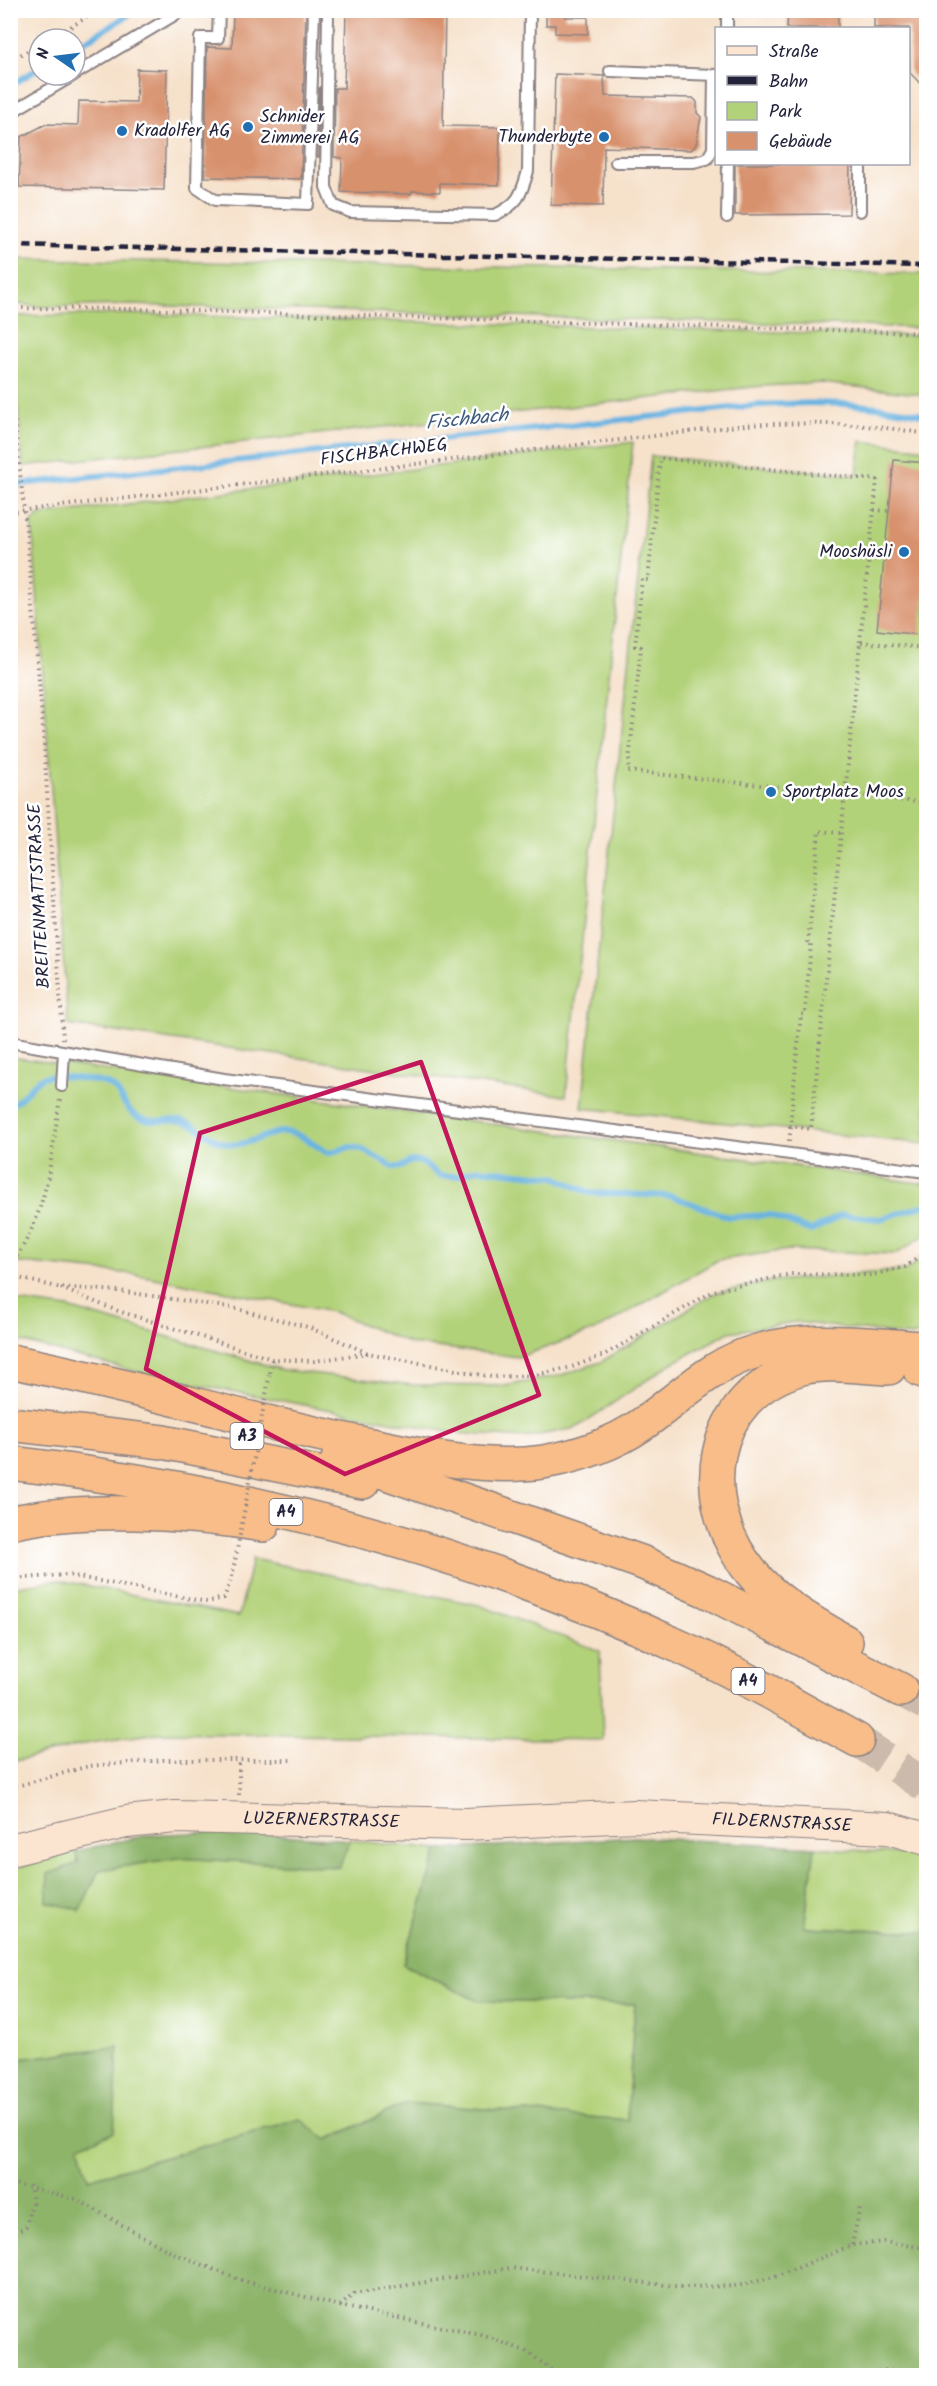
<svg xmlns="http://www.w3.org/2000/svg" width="937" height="2386" font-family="Kalam,sans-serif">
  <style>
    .green { fill: #b2d279; stroke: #6a7a5a; stroke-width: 1.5 }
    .forest { fill: #8db469; stroke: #586b52; stroke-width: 1.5 }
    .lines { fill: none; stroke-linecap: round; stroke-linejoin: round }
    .stream { stroke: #69b3e1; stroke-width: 6 }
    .building { fill: #d8916d }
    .highway-tunnel { stroke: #ccbbad; stroke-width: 33; stroke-dasharray: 33 16; stroke-linecap: butt }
    .lane-casing { stroke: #8c8282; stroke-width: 14 }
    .secondary-casing { stroke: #8c8282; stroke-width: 34 }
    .highway-casing { stroke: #8c8282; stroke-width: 36 }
    .path { stroke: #8c8282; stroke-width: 4; stroke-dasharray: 1.5 4.5; stroke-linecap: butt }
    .lane { stroke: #fff; stroke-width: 10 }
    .secondary { stroke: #fce5d0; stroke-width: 32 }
    .highway { stroke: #f8bd89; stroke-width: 33 }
    .rail { stroke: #22223b; stroke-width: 4.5; stroke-dasharray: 9 4.5; stroke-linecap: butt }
    .path-bridge { stroke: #8c8282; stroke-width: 4; stroke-dasharray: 1.5 4.5; stroke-linecap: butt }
    .marked { fill: none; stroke: #c2185b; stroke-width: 4.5; stroke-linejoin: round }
    .poi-dot { fill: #1f6fb2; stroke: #fff; stroke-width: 2 }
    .labels { text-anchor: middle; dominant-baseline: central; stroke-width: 5; stroke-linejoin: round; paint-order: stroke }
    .shield { fill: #fff; stroke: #646476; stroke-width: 1.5 }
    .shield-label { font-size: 16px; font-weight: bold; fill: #22223b }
    .poi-label { font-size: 18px; fill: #22223b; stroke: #fff; text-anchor: start }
    .street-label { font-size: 18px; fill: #22223b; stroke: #fff }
    .water-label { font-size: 20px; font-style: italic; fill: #3e5c7d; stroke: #fff }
  </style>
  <rect width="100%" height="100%" fill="#fff"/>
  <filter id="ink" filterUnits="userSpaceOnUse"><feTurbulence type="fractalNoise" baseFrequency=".0167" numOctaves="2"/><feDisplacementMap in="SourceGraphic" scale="12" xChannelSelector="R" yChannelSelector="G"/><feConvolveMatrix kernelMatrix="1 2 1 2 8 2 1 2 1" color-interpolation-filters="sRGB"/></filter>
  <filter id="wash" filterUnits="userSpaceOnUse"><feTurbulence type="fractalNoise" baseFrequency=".008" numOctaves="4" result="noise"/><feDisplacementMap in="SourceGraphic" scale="24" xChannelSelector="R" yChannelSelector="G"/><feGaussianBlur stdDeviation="1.35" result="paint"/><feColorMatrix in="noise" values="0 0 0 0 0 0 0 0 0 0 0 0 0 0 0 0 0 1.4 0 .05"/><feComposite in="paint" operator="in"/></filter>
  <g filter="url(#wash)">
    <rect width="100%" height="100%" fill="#f6e1ca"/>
    <path class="green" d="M10 259 926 274V328L131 305 39 307 11 303Z
      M131 314 926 336V395L821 383 762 386 23 466 11 319 16 316Z
      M861 441 926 449V1144L582 1108 651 456 857 475Z
      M633 442 566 1096 68 1025 32 522 40 515Z
      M11 1057 926 1184V1234L896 1254 788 1250 718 1260 601 1328 519 1357 411 1344 333 1312 133 1274 11 1262Z
      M926 1256V1333L911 1336 796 1322 729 1332 671 1364 576 1428 524 1438 454 1433 161 1378 11 1339 10 1300 68 1308 283 1370 414 1385 505 1386 558 1376 601 1362 715 1293 773 1281 906 1270Z
      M252 1559 479 1605 600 1651 603 1740 158 1733 90 1743 11 1762V1587L59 1580 239 1616Z
      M350 1840 438 1850 403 1964 478 2001 635 2004 627 2120 407 2103 326 2140 300 2119 88 2179 79 2145 118 2047 11 2060V1869L76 1851 80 1910 99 1870 178 1858 339 1867Z
      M815 1847 918 1855 926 1859V1932L804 1927Z"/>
    <path class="forest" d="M230 1831 350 1840 339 1867 178 1858 99 1870 80 1910 47 1902 48 1874 78 1863 76 1851 148 1835Z
      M634 1837 815 1847 804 1927 926 1932V2375H11V2060L118 2047 114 2132 79 2145 88 2179 300 2119 327 2140 407 2103 627 2120 635 2004 478 2001 403 1964 438 1850Z"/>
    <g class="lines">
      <path class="stream" d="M75 47 137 10
        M10 86 39 68
        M10 485 760 405C821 401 867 403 926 415
        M10 1105C26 1100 32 1076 50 1076 62 1076 104 1080 113 1087 122 1095 124 1109 136 1116 151 1125 165 1119 181 1121 197 1124 207 1137 221 1142 247 1152 268 1127 292 1133 305 1136 316 1147 328 1153L350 1147 361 1149 393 1167H401L411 1161 422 1162 440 1176H456L478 1169 555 1177 590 1193 671 1196 729 1217 770 1215 811 1231 842 1215 880 1219 926 1205"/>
    </g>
    <g id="blocks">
      <path class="building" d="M233 10H306L301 179 205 177 207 47 232 48Z
        M346 10H445L443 126 500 127 499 185 440 183V192L412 191 411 194 341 192 342 158 334 157 335 88H344Z
        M546 10H565V17H588V34L555 33V25H546Z
        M788 10H838V28H787Z
        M874 10H927V90L910 73 909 28H874Z
        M137 69 167 70 164 190 19 187 21 137 46 124 78 125 79 101 136 102Z
        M555 74 604 76 605 96 693 98 697 102V113L701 117 696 145 691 150 604 147 603 206 551 205Z
        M319 88H320L319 157H317Z
        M735 164H850L849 214 735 215Z
        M894 460 927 463V571L920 635 877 630Z"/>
    </g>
  </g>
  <g filter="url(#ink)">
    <use href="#blocks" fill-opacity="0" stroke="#8c8282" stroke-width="1.5"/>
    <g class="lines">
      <path class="highway-tunnel" d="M901 1690 926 1704
        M857 1740 926 1786"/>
      <g class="lane-casing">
        <path id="lane" d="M219 10 218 38H200L197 188 215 200 308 204 314 10
          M328 10 326 187 333 205 350 212 495 215C518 204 521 196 528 171L530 10
          M727 28V10
          M610 71 716 75
          M75 74 183 10
          M10 113 74 75
          M616 162H694L707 159 713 149 714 75
          M860 211V164
          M727 217 728 164
          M10 1042 224 1079 926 1172
          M62 1086 64 1052"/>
      </g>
      <g class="secondary-casing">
        <g id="secondary">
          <path id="s1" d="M10 1850 126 1822 175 1817 466 1824 635 1816 888 1828 926 1839"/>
        </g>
      </g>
      <g class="highway-casing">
        <path id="highway" d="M10 1361C133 1385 253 1423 376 1446 429 1457 489 1470 543 1462 578 1456 612 1445 641 1425 676 1401 705 1370 745 1355 802 1334 867 1345 926 1348
          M920 1370 926 1372
          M10 1424 163 1442 363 1482
          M338 1459 369 1467 641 1562 707 1591 901 1690
          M10 1463C243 1490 472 1551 685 1649 744 1676 800 1709 857 1740
          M10 1523C85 1506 187 1513 263 1525
          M846 1642C813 1623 775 1602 751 1572 694 1502 706 1395 802 1368 829 1361 861 1367 889 1368"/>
      </g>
      <path class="path" d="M50 39 99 10
        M10 60 39 45
        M10 308 132 309 926 333
        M10 380 27 537 43 729 63 1039
        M874 510 889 511
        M10 512 746 425C808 422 866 423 926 434
        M860 642 877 480 660 458 648 580 642 579 635 646 641 647 628 771 845 794 860 642 926 648
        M840 833 819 831 808 944H811L805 1014H801L790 1126 811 1129 845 794 926 803
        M789 1141 791 1126
        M10 1266C49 1213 50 1161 60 1099
        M10 1276 57 1287 119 1291 233 1308 308 1327 368 1353 492 1377 535 1375 572 1367 604 1355 714 1291 791 1274 872 1275 905 1267 926 1252
        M61 1288 115 1310 272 1359 314 1361 368 1353
        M270 1373 272 1359
        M10 1579 68 1575 207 1602 224 1598 232 1577
        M10 1788 89 1766 163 1760H293
        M239 1795V1759
        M10 2183 76 2199 169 2251 240 2280 340 2306 485 2336 528 2352 559 2376
        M10 2236 26 2226 33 2200 30 2185
        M852 2245 860 2207
        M340 2306 354 2294 511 2268 683 2287 738 2286 778 2276 852 2245 884 2242 926 2248
        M875 2376 881 2370 926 2373"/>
      <use href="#lane" class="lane"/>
      <use href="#secondary" class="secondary"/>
      <use href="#highway" class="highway"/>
      <path class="rail" d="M10 245 926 266"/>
      <path class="path-bridge" d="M232 1577 270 1373"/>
    </g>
  </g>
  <path class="marked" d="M421 1062 539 1395 345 1474 146 1369 200 1133Z"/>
  <g class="poi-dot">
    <circle cx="248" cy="127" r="6"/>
    <circle cx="122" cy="131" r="6"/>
    <circle cx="604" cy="137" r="6"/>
    <circle cx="904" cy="552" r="6"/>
    <circle cx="771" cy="792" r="6"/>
  </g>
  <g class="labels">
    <g class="shield">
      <rect x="230.5" y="1423" width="33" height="26" rx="4.5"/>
      <rect x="269.5" y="1499" width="33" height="26" rx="4.5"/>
      <rect x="731.5" y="1668" width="33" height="26" rx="4.5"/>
    </g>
    <g class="shield-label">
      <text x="247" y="1436">A3</text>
      <text x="286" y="1512">A4</text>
      <text x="748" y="1681">A4</text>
    </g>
    <g class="poi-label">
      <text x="260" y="117">Schnider<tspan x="260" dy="21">Zimmerei AG</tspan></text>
      <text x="134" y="131">Kradolfer AG</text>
      <text x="592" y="137" text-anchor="end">Thunderbyte</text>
      <text x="892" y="552" text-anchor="end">Mooshüsli</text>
      <text x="783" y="792">Sportplatz Moos</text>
    </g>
    <g class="street-label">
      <text transform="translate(384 453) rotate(-7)">FISCHBACHWEG</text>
      <text transform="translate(40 896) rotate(-93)">BREITENMATTSTRASSE</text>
      <text stroke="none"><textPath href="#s1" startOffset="315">LUZERNERSTRASSE</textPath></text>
      <text stroke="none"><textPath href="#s1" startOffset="776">FILDERNSTRASSE</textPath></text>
    </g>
    <g class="water-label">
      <text transform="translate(467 420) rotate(-6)">Fischbach</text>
    </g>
  </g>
  <rect width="937" height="2386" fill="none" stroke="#fff" stroke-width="36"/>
  <rect x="715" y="27" width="195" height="138" fill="#ffffff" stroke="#a7a7b1" stroke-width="1.5"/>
  <rect x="727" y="46" width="30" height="9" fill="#fce5d0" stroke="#a7a7b1" stroke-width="1.5"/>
  <text x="769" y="57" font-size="18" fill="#22223b">Straße</text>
  <rect x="727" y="76" width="30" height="9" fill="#22223b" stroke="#a7a7b1" stroke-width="1.5"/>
  <text x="769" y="87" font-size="18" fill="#22223b">Bahn</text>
  <rect x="727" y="102" width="30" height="18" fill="#b2d279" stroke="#a7a7b1" stroke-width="1.5"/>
  <text x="769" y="117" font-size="18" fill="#22223b">Park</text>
  <rect x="727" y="132" width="30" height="18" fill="#d8916d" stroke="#a7a7b1" stroke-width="1.5"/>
  <text x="769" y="147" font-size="18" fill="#22223b">Gebäude</text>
  <g transform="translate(57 57) rotate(284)"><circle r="28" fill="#ffffff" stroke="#a7a7b1" stroke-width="1.5"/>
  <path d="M0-4.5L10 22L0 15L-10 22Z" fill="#1f6fb2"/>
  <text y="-9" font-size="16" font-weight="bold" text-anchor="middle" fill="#22223b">N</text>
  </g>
</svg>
